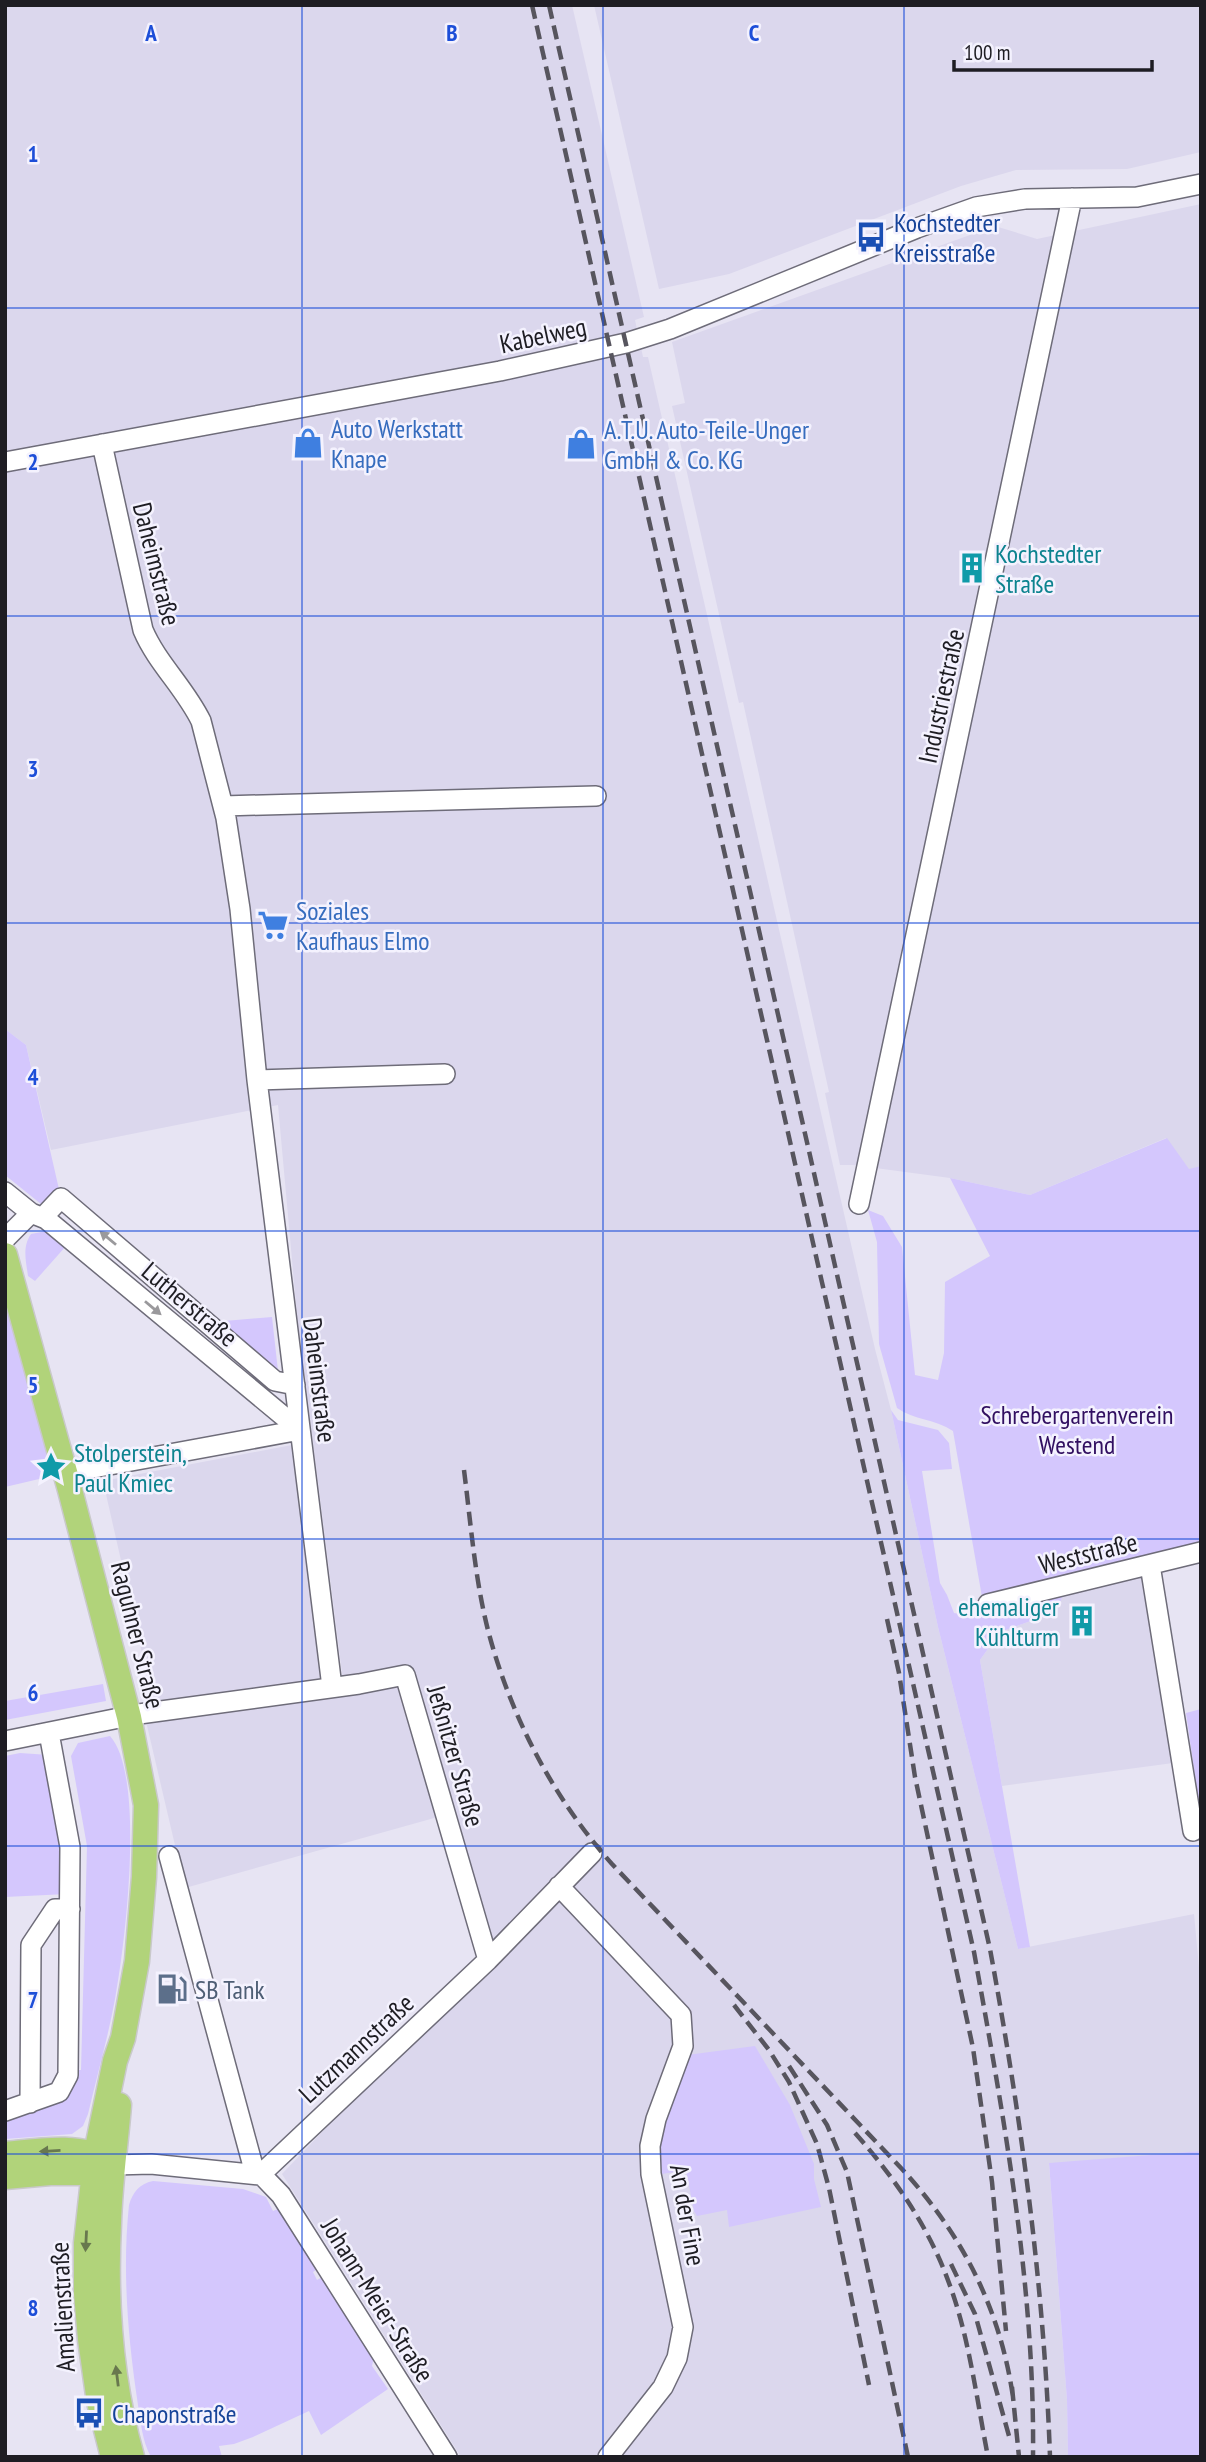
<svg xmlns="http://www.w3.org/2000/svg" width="1206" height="2462" font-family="'PT Sans Narrow',sans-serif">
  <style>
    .built { fill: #dbd7ed }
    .green { fill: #d4c7fd }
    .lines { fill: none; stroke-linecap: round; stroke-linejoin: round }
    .minor-casing { stroke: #6e6c79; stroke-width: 22 }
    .major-casing { stroke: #c9c9ca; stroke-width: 27 }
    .minor { stroke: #fff; stroke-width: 19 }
    .major { stroke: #b1d37a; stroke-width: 24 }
    .rail { stroke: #57555e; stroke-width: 4.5; stroke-dasharray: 14 7; stroke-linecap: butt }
    .oneway { fill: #9a999c }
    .oneway2 { fill: #68784e }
    .grid { fill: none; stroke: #1d4ed8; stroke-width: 2; stroke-opacity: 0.55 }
    .labels { text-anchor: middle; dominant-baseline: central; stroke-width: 5; stroke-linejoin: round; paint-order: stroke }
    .transit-label { font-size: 26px; fill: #164399; stroke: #f4f2fe; text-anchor: start }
    .street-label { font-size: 26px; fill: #1e1d23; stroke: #f4f2fe }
    .shop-label { font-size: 26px; fill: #366cbe; stroke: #f4f2fe; text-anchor: start }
    .culture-label { font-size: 26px; fill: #0d838f; stroke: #f4f2fe; text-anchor: start }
    .park-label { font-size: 26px; fill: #310f61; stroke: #f4f2fe }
    .service-label { font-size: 26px; fill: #4e5e75; stroke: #f4f2fe; text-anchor: start }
    .grid-label { font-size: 23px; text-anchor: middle; font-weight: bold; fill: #1d4ed8; stroke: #f4f2fe; stroke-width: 5; stroke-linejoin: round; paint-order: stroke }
  </style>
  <rect width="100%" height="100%" fill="#e7e4f3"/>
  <path class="built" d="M5 5H572L644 317 635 320 643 357H648L875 1349 891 1410 938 1627 1018 1949 1194 1914 1201 1989V2151L1049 2164 1067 2400 1068 2457H461L282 2174 492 1954 452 1813 185 1888 145 1717 343 1681 297 1315 278 1105 51 1150 26 1045 5 1029Z
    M594 5H1201V152L1127 169 1016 170 961 186 729 274 659 289Z
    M1201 204V1166L1189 1170 1166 1138 1030 1195 950 1178 853 1165H840L825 1093 829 1092 743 702 739 703 672 406 685 403 672 342 995 226 1037 239Z
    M297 1444 326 1681 154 1706 103 1481Z
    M1146 1574 1173 1763 1002 1786 980 1660 1000 1632 1056 1612 1063 1595Z"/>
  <path class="green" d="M5 1029 26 1045 61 1198 41 1204 5 1175Z
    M1167 1138 1189 1169 1201 1166V1544L982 1597 953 1431C935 1419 914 1420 897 1408L879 1344 877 1242 868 1210 883 1216 902 1247 915 1375 938 1380 944 1353 945 1282 990 1256 950 1178 1030 1195Z
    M47 1231 66 1246 35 1281 28 1276C26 1261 22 1247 31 1234Z
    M5 1280 52 1476 5 1487Z
    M272 1317 278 1371 272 1372 213 1322Z
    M891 1410 898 1420 938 1430 949 1443 952 1469 922 1471 940 1583 947 1595 954 1613 975 1617 1063 1595 1056 1612 1000 1632 980 1660 1030 1947 1018 1949 938 1627Z
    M103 1684 106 1701 5 1720V1701Z
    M1201 1709V1818L1186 1713Z
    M110 1736C146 1776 125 1945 115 1999 108 2037 97 2076 88 2114L83 2126 72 2134 5 2139V2118L73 2070H81L87 1846 71 1756 78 1743Z
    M20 1753 49 1755 67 1894 5 1897V1756Z
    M755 2046 790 2105 814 2164V2179L821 2207 729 2227 727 2210 697 2216 694 2211 686 2170 662 2174 658 2154 670 2103 687 2055Z
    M1201 2151V2457H1068L1067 2400 1049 2163Z
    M153 2181 243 2189 266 2197 273 2211 280 2208 319 2268 313 2272 317 2280 324 2276 375 2352 372 2366 388 2389 321 2435 309 2411 253 2437 234 2444 219 2446 222 2457H151C142 2441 141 2422 138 2405 128 2339 122 2271 129 2205 133 2192 139 2184 153 2181Z"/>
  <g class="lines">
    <g class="minor-casing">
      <path id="minor" d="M102 444 143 630C157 663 185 688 201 721L226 818 240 909 257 1080 332 1687
        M5 462 500 371 626 343 670 329 917 228 976 207 1025 199 1137 197 1201 184
        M223 806 596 796
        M257 1080 445 1074
        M5 1192 31 1213 46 1219
        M859 1204 1072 198
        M5 1239 31 1213
        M295 1385 275 1381 61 1198 46 1214V1219L300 1430
        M66 1473 300 1430
        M1150 1565 1193 1831
        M988 1604 1201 1552
        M5 1741 139 1714 359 1684 405 1675 488 1960
        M169 1856 253 2166 281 2195 447 2457
        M559 1886 681 2015 683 2046 656 2119 650 2146 651 2174 683 2327 677 2358 663 2387 608 2457
        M30 2103 31 1945 55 1909H70
        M5 2111 59 2092 68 2075 70 1847 49 1733
        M114 2165 151 2164 260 2175 488 1960 592 1853"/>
    </g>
    <g class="major-casing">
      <path id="major" d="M5 1255 70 1490 129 1717 146 1805 144 1877 137 1961 123 2038 115 2061 96 2153 86 2243V2293L90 2339 99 2402 113 2457
        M119 2105C116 2144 110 2183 109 2223 105 2300 111 2382 132 2457
        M5 2154C36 2151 81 2143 107 2161
        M5 2177 50 2173H92L106 2168"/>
    </g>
    <use href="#minor" class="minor"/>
    <use href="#major" class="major"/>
    <path class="rail" d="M532 5 974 1952C1004 2118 1035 2287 1033 2457
      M549 5 990 1949C1021 2117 1044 2285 1050 2457
      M464 1470C471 1525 475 1581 489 1634 512 1719 554 1799 612 1864L901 2168C962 2234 1000 2308 1013 2397
      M887 1619 899 1673 915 1777 973 2048 992 2182 1006 2331
      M734 2005 769 2050 789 2082 817 2144 829 2188 869 2385
      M789 2066 827 2125 847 2172 908 2457
      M855 2133C894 2177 929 2227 949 2283 969 2336 977 2401 988 2457
      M951 2264 975 2314 1009 2436
      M1012 2387 1019 2457"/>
  </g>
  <defs><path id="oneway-solid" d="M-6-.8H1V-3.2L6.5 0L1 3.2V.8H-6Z" transform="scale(1.75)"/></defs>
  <g class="oneway">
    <use href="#oneway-solid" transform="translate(108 1238) rotate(-140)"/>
    <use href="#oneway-solid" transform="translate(153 1308) rotate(40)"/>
  </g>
  <g class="oneway2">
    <use href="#oneway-solid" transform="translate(50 2151) rotate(177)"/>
    <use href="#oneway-solid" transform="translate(86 2241) rotate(93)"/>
    <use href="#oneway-solid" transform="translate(117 2376) rotate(-97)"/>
  </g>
  <path class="grid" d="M302 5V2457M603 5V2457M904 5V2457M5 308H1201M5 616H1201M5 923H1201M5 1231H1201M5 1539H1201M5 1846H1201M5 2154H1201"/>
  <defs>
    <g id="bus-bare" transform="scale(2.415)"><path d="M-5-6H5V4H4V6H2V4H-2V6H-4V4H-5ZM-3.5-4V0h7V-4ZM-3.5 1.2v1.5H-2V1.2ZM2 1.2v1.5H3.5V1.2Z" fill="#1a4fb4" stroke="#f4f2fe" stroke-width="2.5" paint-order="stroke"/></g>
    <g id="shop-bare" transform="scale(2.415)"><path d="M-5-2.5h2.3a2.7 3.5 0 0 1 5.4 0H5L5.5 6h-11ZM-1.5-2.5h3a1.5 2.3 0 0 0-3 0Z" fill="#3f7fe0" stroke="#f4f2fe" stroke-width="2.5" paint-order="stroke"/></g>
    <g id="building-bare" transform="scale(2.415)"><path d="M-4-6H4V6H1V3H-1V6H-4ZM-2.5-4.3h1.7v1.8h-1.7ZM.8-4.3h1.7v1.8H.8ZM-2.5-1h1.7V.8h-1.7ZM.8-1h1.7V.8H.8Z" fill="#0f9aa8" stroke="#f4f2fe" stroke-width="2.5" paint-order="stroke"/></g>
    <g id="supermarket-bare" transform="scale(2.415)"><path d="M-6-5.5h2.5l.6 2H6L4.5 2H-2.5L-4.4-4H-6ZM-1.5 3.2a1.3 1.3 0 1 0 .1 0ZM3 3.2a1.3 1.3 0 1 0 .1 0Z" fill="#3f7fe0" stroke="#f4f2fe" stroke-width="2.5" paint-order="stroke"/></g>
    <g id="sight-bare" transform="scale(2.415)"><path d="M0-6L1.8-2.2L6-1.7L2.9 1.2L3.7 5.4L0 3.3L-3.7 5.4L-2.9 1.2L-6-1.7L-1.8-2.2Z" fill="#0f9aa8" stroke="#f4f2fe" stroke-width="2.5" paint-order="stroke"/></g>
    <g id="fuel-bare" transform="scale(2.415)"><path d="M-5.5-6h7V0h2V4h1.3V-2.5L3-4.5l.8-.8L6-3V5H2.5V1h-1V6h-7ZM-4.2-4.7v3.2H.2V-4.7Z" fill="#5c6f8a" stroke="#f4f2fe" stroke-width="2.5" paint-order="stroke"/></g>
  </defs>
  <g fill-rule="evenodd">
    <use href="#bus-bare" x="871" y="237"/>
    <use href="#shop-bare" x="308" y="443"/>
    <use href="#shop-bare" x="581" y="444"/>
    <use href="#building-bare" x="972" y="568"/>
    <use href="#supermarket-bare" x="273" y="925"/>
    <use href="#sight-bare" x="51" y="1467"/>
    <use href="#building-bare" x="1082" y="1621"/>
    <use href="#fuel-bare" x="172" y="1989"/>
    <use href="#bus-bare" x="89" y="2413"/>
  </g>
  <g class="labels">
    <g class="transit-label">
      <text x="894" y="222">Kochstedter<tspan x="894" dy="30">Kreisstraße</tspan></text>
      <text x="112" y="2413">Chaponstraße</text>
    </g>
    <g class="street-label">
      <text transform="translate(543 335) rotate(-12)">Kabelweg</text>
      <text transform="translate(157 564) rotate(76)">Daheimstraße</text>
      <text transform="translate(941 696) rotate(-78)">Industriestraße</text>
      <text transform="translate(190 1304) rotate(40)">Lutherstraße</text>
      <text transform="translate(320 1380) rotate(83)">Daheimstraße</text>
      <text transform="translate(1088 1553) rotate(-14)">Weststraße</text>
      <text transform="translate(138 1635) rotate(76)">Raguhner Straße</text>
      <text transform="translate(456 1756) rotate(74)">Jeßnitzer Straße</text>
      <text transform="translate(356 2048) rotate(-43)">Lutzmannstraße</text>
      <text transform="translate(688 2215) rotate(80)">An der Fine</text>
      <text transform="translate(378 2300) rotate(58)">Johann-Meier-Straße</text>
      <text transform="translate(62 2307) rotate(-93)">Amalienstraße</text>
    </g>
    <g class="shop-label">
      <text x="331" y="428">Auto Werkstatt<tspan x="331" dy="30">Knape</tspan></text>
      <text x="604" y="429">A.T.U. Auto-Teile-Unger<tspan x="604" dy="30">GmbH &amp; Co. KG</tspan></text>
      <text x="296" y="910">Soziales<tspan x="296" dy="30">Kaufhaus Elmo</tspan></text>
    </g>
    <g class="culture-label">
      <text x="995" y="553">Kochstedter<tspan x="995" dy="30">Straße</tspan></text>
      <text x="74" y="1452">Stolperstein,<tspan x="74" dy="30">Paul Kmiec</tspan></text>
      <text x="1059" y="1606" text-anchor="end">ehemaliger<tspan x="1059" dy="30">Kühlturm</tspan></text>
    </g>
    <g class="park-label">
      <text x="1077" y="1414">Schrebergartenverein<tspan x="1077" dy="30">Westend</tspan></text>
    </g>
    <g class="service-label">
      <text x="195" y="1989">SB Tank</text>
    </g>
  </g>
  <g class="grid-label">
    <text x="151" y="41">A</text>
    <text x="452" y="41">B</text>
    <text x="754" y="41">C</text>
    <text x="33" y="162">1</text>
    <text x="33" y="470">2</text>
    <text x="33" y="777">3</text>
    <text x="33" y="1085">4</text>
    <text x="33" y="1393">5</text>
    <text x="33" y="1701">6</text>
    <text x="33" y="2008">7</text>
    <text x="33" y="2316">8</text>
  </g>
  <rect width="1206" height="2462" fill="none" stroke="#1e1d23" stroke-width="14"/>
  <path d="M954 60v10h198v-10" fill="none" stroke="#1e1d23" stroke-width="3.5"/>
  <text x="964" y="60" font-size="21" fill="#1e1d23" stroke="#f4f2fe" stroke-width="5" paint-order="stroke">100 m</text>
</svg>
